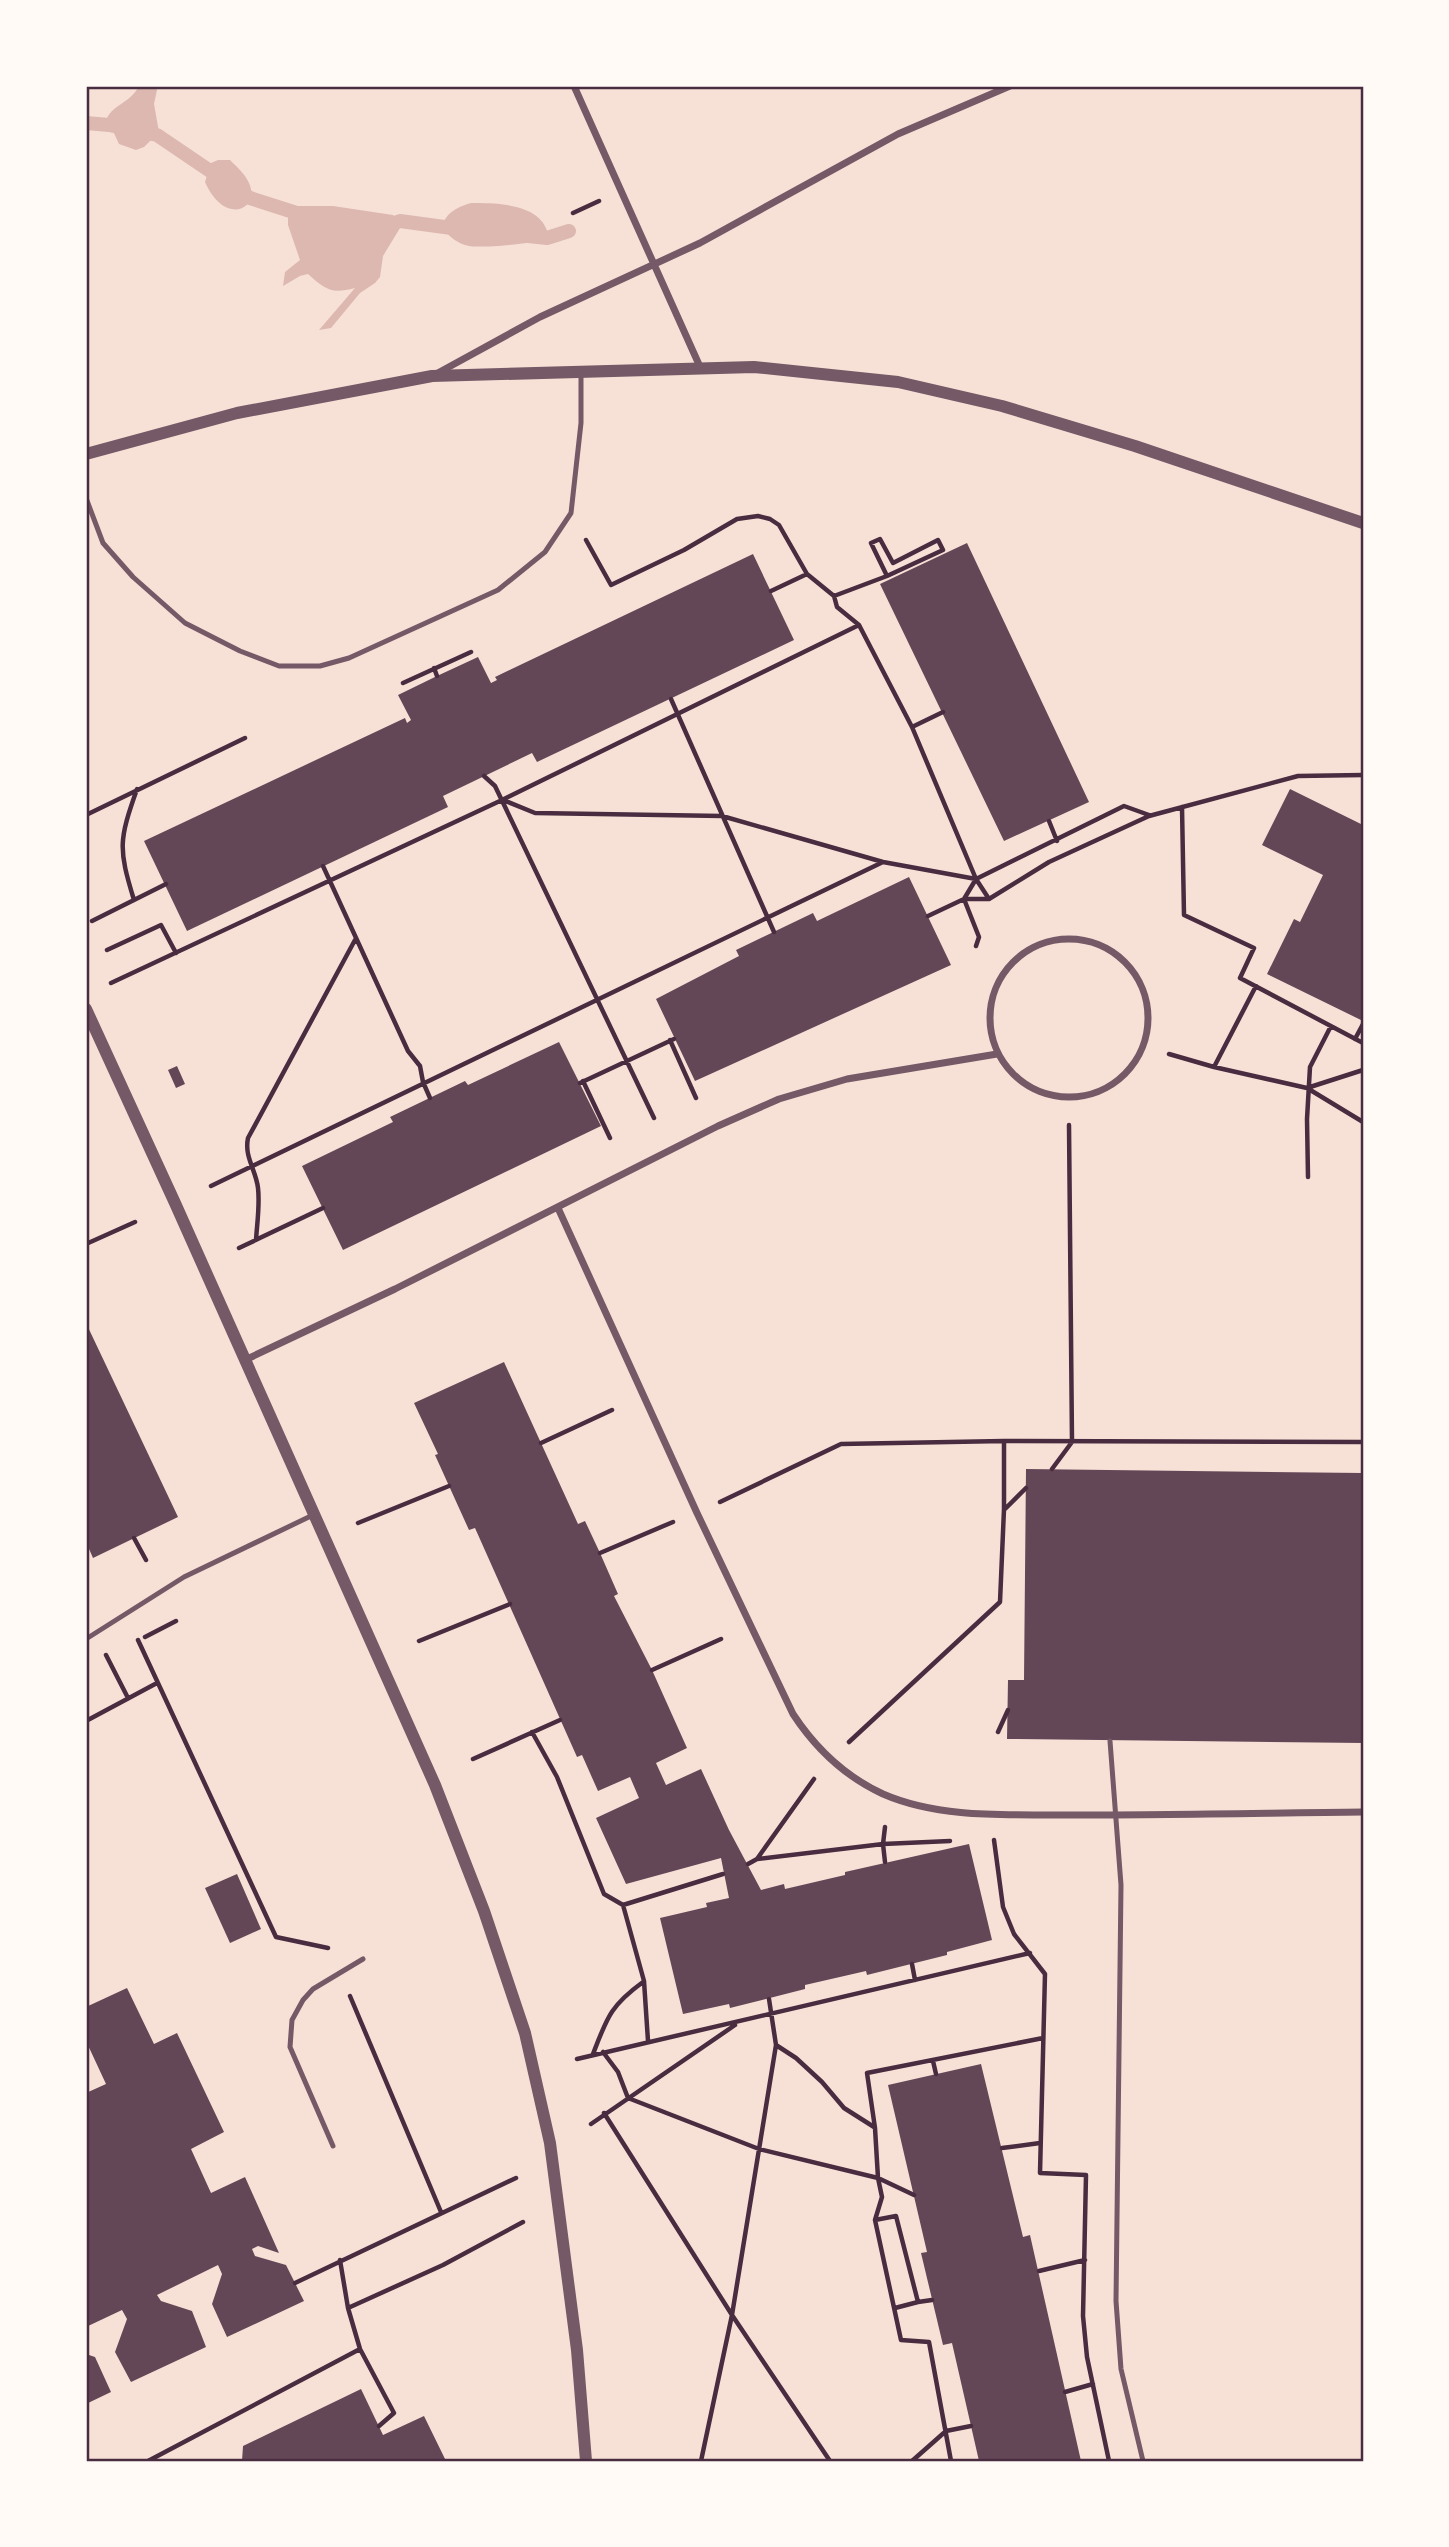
<svg xmlns="http://www.w3.org/2000/svg" width="1449" height="2547" font-family="Arial,sans-serif">
  <style>
    .water { fill: #dcb8b0 }
    .lines { fill: none; stroke-linecap: round; stroke-linejoin: round }
    .stream { stroke: #dcb8b0; stroke-width: 14 }
    .building { fill: #644757 }
    .path { stroke: #4a2c40; stroke-width: 4.5 }
    .service { stroke: #755966; stroke-width: 5 }
    .minor { stroke: #755966; stroke-width: 7 }
    .tertiary { stroke: #755966; stroke-width: 12 }
    .neatline { fill: none; stroke: #4a2c40; stroke-width: 2.5 }
  </style>
  <rect width="100%" height="100%" fill="#f7e1d7"/>
  <path class="water" d="M139 86H155L157 90 154 104 159 132 144 147 136 150 119 144 107 118C114 104 130 103 139 86Z
    M218 160H230C237 167 245 174 249 183 261 210 224 226 205 182L211 163Z
    M471 203C496 203 541 203 548 234L547 238C536 244 482 248 469 246 458 244 448 236 442 227 446 212 458 207 471 203Z
    M296 206H333L393 215 400 221V228L383 256 380 277 375 283 360 293 331 328 319 330 355 288C331 294 326 290 308 274L300 276 283 286 285 272 300 260 288 225V212Z"/>
  <g class="lines">
    <path class="stream" d="M86 123 109 125 157 135 250 198 306 216
      M383 227 400 221 459 229
      M528 236 547 238 569 231"/>
  </g>
  <path class="building" d="M967 543 1089 802 1004 841 880 584Z
    M753 554 794 640 537 762 532 753 443 796 448 807 187 931 144 841 405 718 407 723 411 720 398 695 437 676 478 657 491 683 497 680 495 677Z
    M1290 789 1363 825V1021L1267 974 1294 919 1300 922 1323 875 1262 845Z
    M909 877 951 965 695 1081 656 999 739 956 736 950 813 913 817 921Z
    M559 1042 601 1126 343 1250 302 1166 393 1122 390 1117 465 1081 468 1085Z
    M177 1066 185 1084 176 1088 168 1070Z
    M86 1323 178 1517 93 1558 86 1542Z
    M504 1362 578 1524 585 1521 600 1553 618 1594 614 1596 652 1670 687 1748 656 1763 666 1785 701 1769 729 1830 761 1890 784 1884 785 1889 845 1875V1872L969 1844 992 1940 947 1952V1955L867 1975 866 1971 805 1985V1989L730 2008 729 2004 683 2014 660 1918 707 1907 706 1903 729 1898 721 1858 626 1884 596 1818 639 1798 630 1777 598 1791 582 1755 577 1757 475 1528 469 1530 435 1455 438 1454 414 1403Z
    M1026 1469 1363 1473V1743L1007 1739 1008 1680H1024Z
    M237 1874 261 1929 230 1943 205 1888Z
    M127 1988 154 2044 177 2033 224 2132 191 2149 211 2193 245 2177 279 2253 258 2246 252 2249 255 2256 286 2265 304 2301 227 2337 212 2304 222 2274 218 2265 157 2295 161 2301 192 2311 206 2347 131 2382 115 2352 127 2319 122 2310 86 2327V2093L106 2084 86 2041V2007Z
    M981 2064 1023 2237 1030 2235 1081 2461H979L952 2343 943 2345 921 2253 927 2252 888 2085Z
    M86 2354 95 2357 111 2392 86 2404Z
    M361 2389 383 2435 424 2416 446 2461H242L243 2446Z"/>
  <g class="lines">
    <path class="path" d="M573 213 599 201
      M880 539 893 563 938 540 943 550 887 576 871 543Z
      M586 540 611 585 684 550 737 519 758 516 770 519 779 525 807 574 834 596 837 607 859 625
      M771 591 807 574
      M834 596 887 576
      M434 668 437 676
      M403 683 471 652
      M671 699 774 932
      M912 727 943 712
      M484 776 495 786 654 1118
      M503 800 535 813 722 816 883 862 976 879
      M1182 807 1184 915 1254 948 1240 978 1363 1043
      M86 815 245 738
      M1049 821 1057 841
      M323 866 408 1051 420 1066 423 1082 430 1098
      M134 900C118 848 119 840 137 789
      M928 916 964 899H989L1049 862 1149 816 1298 776 1363 775
      M92 921 166 884
      M976 946 979 937 964 899 976 879 1124 806 1149 815
      M107 950 161 925 176 953
      M111 983 502 800 859 625 912 727 976 879 989 899
      M1355 1039 1363 1024
      M670 1040 696 1098
      M1169 1054 1214 1067 1307 1088 1363 1122
      M1214 1067 1256 986
      M583 1081 610 1138
      M580 1083 674 1039
      M1307 1088 1363 1070
      M1308 1177 1307 1119 1310 1067 1331 1026
      M211 1186 883 862
      M256 1240C257 1224 260 1205 258 1188 256 1170 244 1157 248 1138L355 940
      M86 1244 135 1222
      M239 1248 323 1208
      M541 1443 612 1410
      M1052 1469 1072 1442 1069 1125
      M720 1502 841 1444 1004 1441 1363 1442
      M1005 1509 1026 1488
      M358 1523 449 1486
      M134 1538 146 1560
      M600 1553 673 1522
      M145 1637 176 1621
      M138 1640 276 1937 328 1948
      M419 1641 510 1604
      M106 1655 128 1698
      M652 1670 721 1639
      M86 1721 157 1683
      M532 1732 557 1777 604 1894 623 1905
      M998 1732 1008 1710
      M849 1742 1000 1602 1004 1509V1441
      M473 1759 560 1720
      M885 1827 883 1844 885 1862
      M994 1840 1003 1907 1014 1934 1045 1974 1040 2173 1086 2175 1083 2316 1087 2357 1109 2461
      M757 1859 883 1844 950 1841
      M748 1864 757 1859 814 1779
      M912 1964 915 1980
      M350 1996 441 2212
      M648 2041 644 1981 623 1905 723 1874
      M776 2045 796 2058 822 2082 844 2108 874 2127
      M603 2052 618 2072 628 2098 759 2149 878 2178 914 2195
      M593 2054C607 2018 610 2006 643 1982
      M577 2059 1030 1953
      M933 2061 936 2074
      M604 2113 732 2315 830 2461
      M591 2124 735 2025
      M1002 2148 1040 2143
      M875 2220 896 2216 918 2302 932 2300
      M340 2260 348 2308
      M1039 2271 1085 2260
      M295 2283 516 2178
      M895 2308 918 2302
      M1065 2392 1093 2384
      M379 2426 394 2413 360 2349 348 2308 443 2265 523 2222
      M148 2461 360 2349
      M701 2461 732 2315 776 2045 769 1999
      M912 2461 946 2431 971 2426
      M951 2461 929 2342 901 2340 875 2220 882 2197 878 2178 875 2128 867 2073 1043 2038"/>
    <path class="service" d="M86 498 103 543 133 577 185 623 240 651 279 666H320L349 658 498 590 545 552 571 513 581 423V373
      M86 1639 184 1577 313 1515
      M1110 1741 1121 1885 1116 2301 1121 2369 1143 2461
      M333 2146 290 2047 292 2020 303 2000 313 1989 363 1959"/>
    <path class="minor" d="M574 86 701 369
      M436 374 540 317 700 243 898 134 1010 86
      M990 1018a79 79 0 1 1 158 0a79 79 0 1 1-158 0Z
      M558 1208 697 1513 793 1714C816 1749 844 1776 883 1794 943 1820 1013 1814 1077 1815 1172 1815 1268 1813 1363 1812
      M245 1360 395 1289 718 1126 779 1099 847 1079 997 1054"/>
    <path class="tertiary" d="M86 454 237 413 432 376 754 367 898 382 1002 406 1135 446 1363 523
      M86 1009 175 1203 435 1785 484 1911 525 2033 550 2143 577 2350 586 2461"/>
  </g>
  <rect width="1449" height="2547" fill="none" stroke="#fffaf5" stroke-width="175"/>
  <rect x="88" y="88" width="1274" height="2372" class="neatline"/>
</svg>
